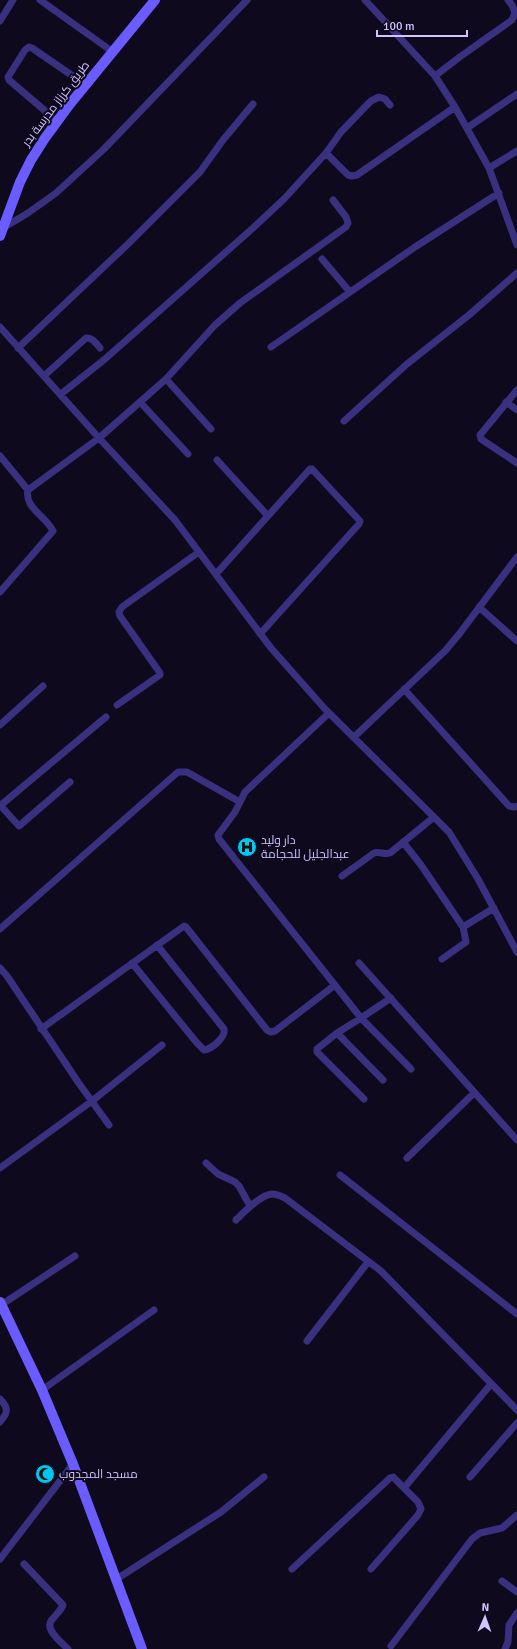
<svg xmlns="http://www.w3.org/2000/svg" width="517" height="1649" font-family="Signika,Cairo,sans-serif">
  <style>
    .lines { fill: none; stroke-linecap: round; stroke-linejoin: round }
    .street { stroke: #393080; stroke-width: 7 }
    .secondary { stroke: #6b5cff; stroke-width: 10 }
    .labels { text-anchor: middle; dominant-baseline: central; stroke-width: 4; stroke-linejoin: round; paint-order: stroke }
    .street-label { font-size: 12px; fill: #d0c5ff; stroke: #0e091c }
    .poi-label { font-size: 12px; fill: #d0c5ff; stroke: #0e091c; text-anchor: start }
  </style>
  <rect width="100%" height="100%" fill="#0e091c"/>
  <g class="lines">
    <path class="street" d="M40 0 113 52
      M365 0 435 76 455 107 489 168 517 245
      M0 21 13 0
      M435 76 461 56 512 20 515 13 512 5 508 0
      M57 121 9 80 8 77 25 50 29 47 32 48 86 85
      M467 128 517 94
      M326 153 348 175 352 176 357 175 455 107
      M489 168 517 151
      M3 228 28 213 56 193 104 149 247 0
      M322 259 350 292
      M0 327 99 438 175 520 271 648 325 709 449 832 478 879 517 952
      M271 347 415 247 499 193
      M18 348 128 244 200 172 223 140 253 104
      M44 376 86 338C92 337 96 343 100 348
      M166 379 211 429
      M517 390 480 435 481 439 517 463
      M61 394 105 359 253 228 284 199 326 153 341 132 364 108 371 101 379 97 385 99 390 105
      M140 402 188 454
      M506 402 517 410
      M344 421 407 364 469 315 517 273
      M0 456 28 490
      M217 460 268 516
      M216 574 310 469H312L360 521 359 524 260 634
      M0 592 53 531C46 516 24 508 28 490L99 438 140 402 166 379 215 325 240 303 346 227 348 223 346 217 333 200
      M479 607 517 641
      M404 689 509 806 514 807 517 806
      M117 705 160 675V673L120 616 119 612 122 607 199 552
      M329 713 245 792 235 812 218 835 219 839 361 1018 391 998
      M0 725 43 686
      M354 737 445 651 460 633 517 557
      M0 805 19 826 70 782
      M1 805 106 717
      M403 842 421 865 463 927
      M342 876 374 853C380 851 383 855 390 853L434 817
      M0 929 178 772H187L240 802
      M442 959 466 942 463 927 494 908
      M132 963 197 1043 204 1050C212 1049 226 1037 224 1029L157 945
      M359 963 517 1140
      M0 968 7 976 78 1082 109 1125
      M41 1029 184 926 186 927 267 1030 271 1032 275 1031 335 985
      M337 1033 383 1080
      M364 1099 317 1052V1049L337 1033 361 1018 411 1069
      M407 1158 474 1093
      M206 1163 218 1174 235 1182 239 1186 250 1206
      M0 1168 92 1101 162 1045
      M340 1175 517 1314
      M236 1220C244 1212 260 1195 272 1194 276 1194 281 1196 285 1198L381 1271 517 1410
      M1 1305 75 1256
      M307 1341 368 1262
      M42 1390 154 1310
      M0 1399C9 1408 8 1413 0 1422
      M470 1477 517 1423
      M0 1559 73 1464
      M24 1564 63 1605C60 1612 55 1615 51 1621 45 1630 62 1643 68 1649
      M292 1569 390 1478 393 1477 404 1488
      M371 1569 418 1515 421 1509 418 1502 404 1488 491 1384
      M115 1580 221 1512 264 1477
      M502 1581 517 1592
      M391 1646 472 1539 480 1533 502 1528 517 1515
      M505 1649 508 1642 509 1625 517 1613"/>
    <path class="secondary" d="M0 236 20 182 31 160 45 138 70 104 155 0
      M0 1302 42 1390 73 1464 142 1649"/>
  </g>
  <defs>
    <g id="hospital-disc" transform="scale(1)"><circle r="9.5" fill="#00c7f0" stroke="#0e091c"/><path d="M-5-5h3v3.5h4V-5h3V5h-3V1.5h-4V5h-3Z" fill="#111"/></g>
    <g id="mosque-disc" transform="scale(1)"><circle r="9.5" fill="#00c7f0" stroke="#0e091c"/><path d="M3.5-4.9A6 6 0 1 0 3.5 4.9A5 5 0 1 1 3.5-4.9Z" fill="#111"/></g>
  </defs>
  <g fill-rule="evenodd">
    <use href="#hospital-disc" x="247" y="847"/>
    <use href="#mosque-disc" x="45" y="1474"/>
  </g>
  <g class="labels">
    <g class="street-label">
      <text transform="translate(56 104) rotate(-53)">طريق كرزاز مدرسة بدر</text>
    </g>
    <g class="poi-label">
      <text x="261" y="840">دار وليد<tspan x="261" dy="14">عبدالجليل للحجامة</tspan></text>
      <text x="59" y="1474">مسجد المجدوب</text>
    </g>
  </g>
  <g transform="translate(485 1617) rotate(2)" stroke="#0e091c" stroke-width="3" paint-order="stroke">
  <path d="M0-3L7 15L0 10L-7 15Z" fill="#d0c5ff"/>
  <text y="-6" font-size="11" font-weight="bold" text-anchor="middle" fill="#d0c5ff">N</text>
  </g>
  <path d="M377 30v6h90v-6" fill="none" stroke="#d0c5ff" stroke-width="2"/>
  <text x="383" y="30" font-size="12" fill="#d0c5ff" stroke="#0e091c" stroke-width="3" paint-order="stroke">100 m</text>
</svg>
